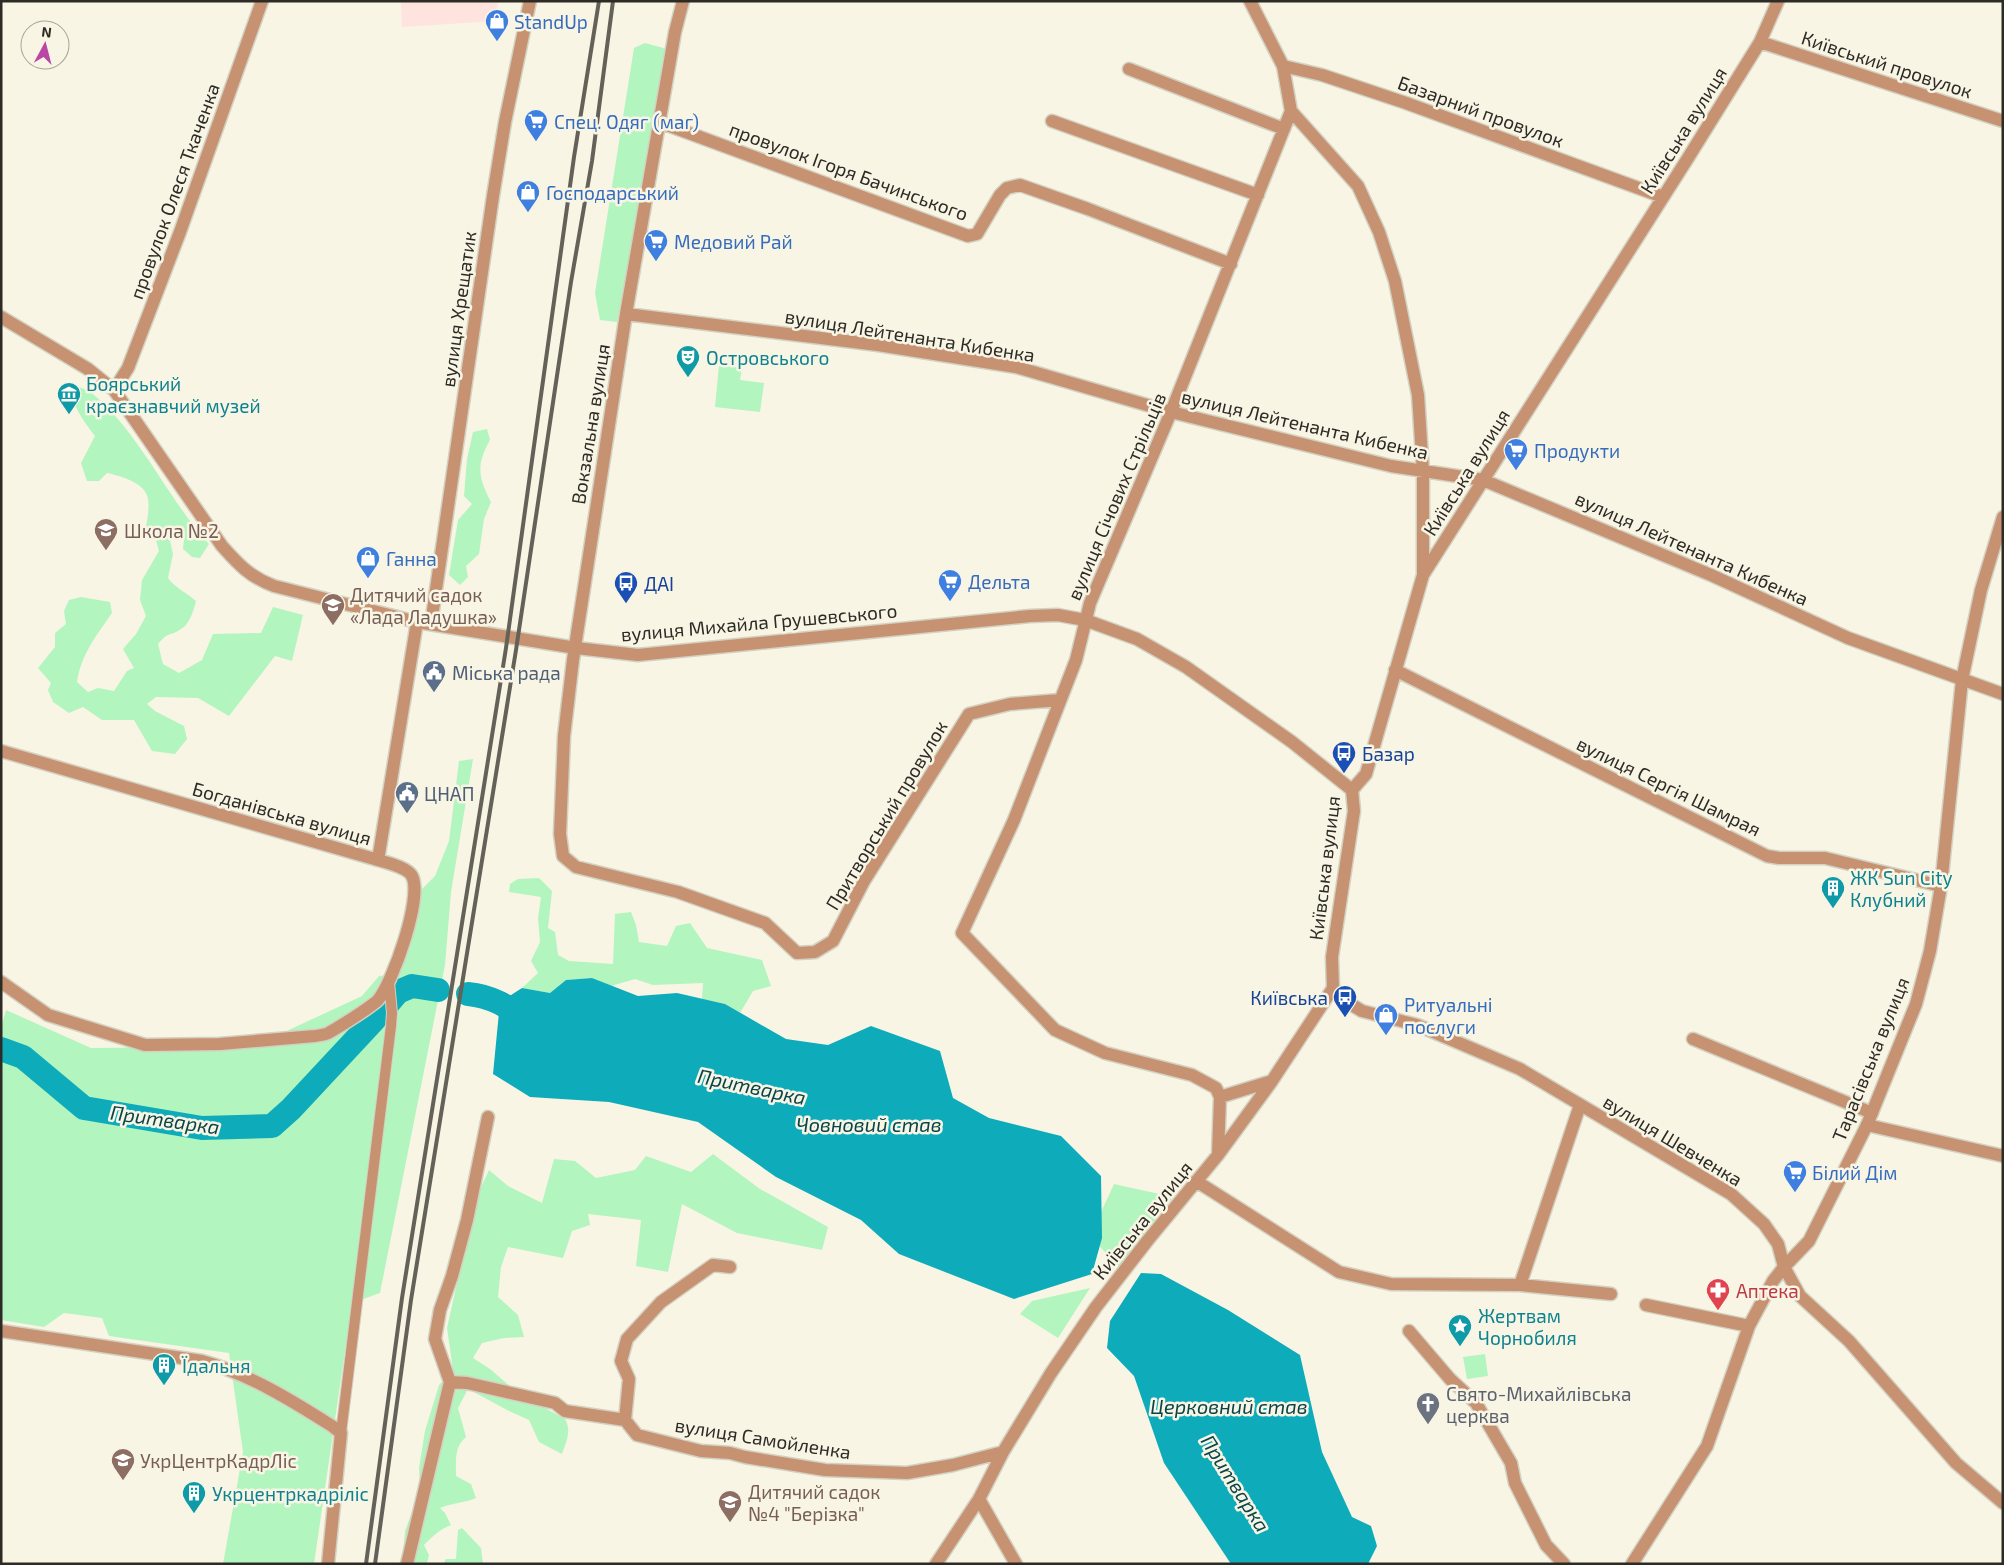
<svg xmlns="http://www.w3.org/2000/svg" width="2004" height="1565" font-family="'Exo 2',sans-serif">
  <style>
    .commercial { fill: #fee3df }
    .green { fill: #b2f5bf }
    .water { fill: #0eacba }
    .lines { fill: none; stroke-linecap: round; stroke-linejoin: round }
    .river { stroke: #0eacba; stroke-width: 24 }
    .pedestrian-casing { stroke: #d3d1c2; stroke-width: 12 }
    .minor-casing { stroke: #d3d1c2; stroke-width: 15 }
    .tertiary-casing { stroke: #d3d1c2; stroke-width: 15 }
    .pedestrian { stroke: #c79271; stroke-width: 10 }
    .minor { stroke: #c79271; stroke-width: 12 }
    .tertiary { stroke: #c79271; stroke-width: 12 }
    .rail { stroke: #646159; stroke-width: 4 }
    .labels { text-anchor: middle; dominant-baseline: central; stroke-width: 5; stroke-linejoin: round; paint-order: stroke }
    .shop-label { font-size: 19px; fill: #366cbe; stroke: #f8f5e5; text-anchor: start }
    .street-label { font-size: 19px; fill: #2d2b25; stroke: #f8f5e5 }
    .culture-label { font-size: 19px; fill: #0d838f; stroke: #f8f5e5; text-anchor: start }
    .education-label { font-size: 19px; fill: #785e54; stroke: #f8f5e5; text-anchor: start }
    .transit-label { font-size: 19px; fill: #164399; stroke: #f8f5e5; text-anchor: start }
    .service-label { font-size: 19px; fill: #4e5e75; stroke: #f8f5e5; text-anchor: start }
    .health-label { font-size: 19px; fill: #be3a42; stroke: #f8f5e5; text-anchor: start }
    .worship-label { font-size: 19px; fill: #5b616d; stroke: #f8f5e5; text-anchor: start }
    .water-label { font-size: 20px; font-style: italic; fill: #08454b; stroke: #f8f5e5 }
  </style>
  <rect width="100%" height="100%" fill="#f8f5e5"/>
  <path class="commercial" d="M401 1H498L495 21 402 27Z"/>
  <path class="green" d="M645 43 667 49 617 322 600 320 595 293 634 48Z
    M719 365 742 368 740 380 764 383 760 412 715 407Z
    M72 385C78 387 88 389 93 394 141 435 167 498 209 544L200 558 192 557 183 549 184 539 174 533 170 541 173 554 168 578C174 587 187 593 196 601 194 610 189 625 181 629 169 637 169 631 158 644L163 664 179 673 202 660 213 634 261 633 273 607 303 615 292 661 275 656 229 716 198 698 156 697 147 704 155 711 184 726 187 739 175 754 152 751 134 720H102L83 707 69 713 53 702 48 690 51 683 38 668 55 647V633L66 624 64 611 69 600 81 597 110 602 112 613C97 635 81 654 77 682L88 692 98 688 114 691 127 671 134 668 123 649 136 634 146 616 140 600 142 580 159 551 156 540 145 535C146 524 150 510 148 499 146 483 121 476 107 473L99 481H87L81 463 95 436C84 421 70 404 72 385Z
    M487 429 490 440C476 465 478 477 491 502L484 519 479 554 466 566 468 577 460 585 449 575 458 520 472 504 464 496 467 459 473 432Z
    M473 759 451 892 445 965 380 1293 352 1303 314 1564H223L243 1452 229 1353 109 1336 102 1318 64 1313 44 1327 1 1320V1028L6 1010 91 1048 276 1046 278 1035 362 996 379 976 399 974 421 890 435 876 449 841 459 761Z
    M539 878 552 891 548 928 555 932 558 955 569 961 613 964 615 914 631 912 636 925 639 942 667 946 676 926 690 923 707 948 762 960 771 986 753 991 740 1013 725 1004 702 999 703 983 653 985 635 979 611 986 592 978 566 980 550 993 522 988 538 973 531 961 540 942 538 918 541 897 509 892 510 884 518 879Z
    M713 1154 760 1189 828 1227 822 1250 737 1233 682 1204 668 1272 636 1266 641 1220 588 1214 590 1225 572 1231 563 1258 508 1247 501 1267 498 1297 518 1315 524 1337 504 1338 482 1343 473 1358 490 1369 519 1394 565 1419C572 1431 566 1442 562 1454L539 1442 529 1420 509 1411 468 1389 458 1408 466 1437C454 1447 456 1461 456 1476L471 1484 476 1498C464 1503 452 1503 440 1508L445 1513 451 1525C440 1529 432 1537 424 1545L429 1555 427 1563 402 1564 405 1531 420 1490 419 1468 425 1431 439 1385 453 1370 447 1328 476 1198 489 1170 508 1186 542 1203 554 1159 575 1161 596 1178 635 1170 646 1156 691 1172Z
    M1114 1184 1173 1197 1119 1267 1090 1236Z
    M1090 1288 1058 1338 1020 1314 1032 1301Z
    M1485 1354 1488 1376 1467 1379 1463 1357Z
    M462 1528 481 1548 483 1564H443L446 1559H456L458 1530Z"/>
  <path class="water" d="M592 978 638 996 677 993 725 1004 786 1039 828 1045 871 1026 940 1051 953 1098 989 1118 1061 1136 1101 1176 1102 1238 1092 1274 1014 1299 899 1254 861 1220 776 1177 698 1122 609 1102 530 1097 493 1074 500 1002 522 988 550 993 566 980Z
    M1141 1273 1161 1274 1228 1310 1300 1355 1322 1452 1352 1517 1371 1526 1377 1546 1368 1564H1231L1164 1463 1134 1376 1107 1348 1110 1321Z"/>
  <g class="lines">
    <path class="river" d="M468 994C492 996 508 1007 527 1020
      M1 1049 23 1057 84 1108 202 1128 272 1126 291 1109 374 1020 398 992 412 986 438 990"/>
    <g class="pedestrian-casing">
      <path id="pedestrian" d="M341 1433 391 1026 392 1013 389 982"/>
    </g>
    <g class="minor-casing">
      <path id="minor" d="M683 1 675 32 626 314 573 660 564 736 560 834 563 856 576 867 678 892 765 923 797 953 815 952 833 941 864 881 969 714 1010 704 1060 700
        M1760 42 2003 121
        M1283 66 1322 75 1406 103 1663 197
        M1129 69 1284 129
        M1291 111 1358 186 1379 232 1395 281 1418 395 1423 472V575
        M1052 121 1258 195
        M659 122 968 236 977 234 1000 195 1007 188 1020 185 1088 209 1231 264
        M626 314 878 345 1016 367 1171 412 1391 466 1483 480 1711 575 1848 638 2003 694
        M114 390 128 368 180 232 262 1
        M1395 670 1767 856 1779 858H1825L1941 886
        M1 751 378 860 417 622
        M1352 790 1366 774 1423 575 1688 158 1760 42 1778 1
        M1 982 48 1015 145 1045 220 1044 315 1036C320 1035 326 1035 330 1032 339 1027 371 1007 378 1000 393 982 423 897 412 876 407 867 387 863 378 860
        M1693 1039 1872 1113
        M1220 1097 1272 1081
        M1867 1125 2003 1156
        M1218 1155 1220 1097 1216 1088 1192 1075 1105 1053 1055 1030 962 933 1014 820 1076 660 1090 603 1171 412 1291 111 1283 66 1250 1
        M1196 1181 1339 1272 1391 1284 1520 1285 1611 1294
        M1520 1285 1580 1105
        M1646 1305 1749 1326
        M1 1331 202 1361C249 1374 291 1400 332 1426L341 1433 328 1564
        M1409 1331 1450 1379 1476 1403 1511 1463 1515 1483 1546 1545 1564 1564
        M450 1382 467 1383 555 1403 565 1411 625 1420 637 1435 701 1451 730 1453 745 1457 825 1470 907 1473 953 1465 1003 1452
        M625 1420 629 1379 621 1361 627 1339 661 1302 713 1265 730 1267
        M979 1499 1016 1564
        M407 1564 450 1382 435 1339 440 1310 452 1276 467 1220 488 1117
        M936 1564 979 1499 1003 1452 1051 1373 1096 1307 1148 1240 1218 1155 1272 1081 1333 988
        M1632 1564 1707 1446 1749 1326 1773 1281 1784 1267"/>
    </g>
    <g class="tertiary-casing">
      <path id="tertiary" d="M1 317 88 369 114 390 222 546C239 565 250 577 274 586L417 622 576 648 638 655 1030 616 1058 615 1085 620 1137 639 1186 667 1292 742 1352 790 1354 811 1332 957 1333 988 1347 1002 1362 1011 1417 1025 1520 1069 1731 1194 1764 1224 1778 1244 1784 1267 1800 1296 1849 1341 1956 1463 2003 1503
        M431 624 493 196 505 122 530 1
        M1784 1267 1809 1241 1867 1125 1916 1004 1930 951 1941 886 1962 680 1981 590 2003 517"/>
    </g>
    <use href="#pedestrian" class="pedestrian"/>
    <use href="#minor" class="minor"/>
    <use href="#tertiary" class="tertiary"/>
    <path class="rail" d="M366 1564 402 1298 506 648 574 157 599 1
      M375 1564 411 1300 516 650 571 282 592 161 613 1"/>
  </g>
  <defs>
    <g id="shop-pin" transform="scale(1.25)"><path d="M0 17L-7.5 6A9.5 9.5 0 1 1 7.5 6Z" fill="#3f7fe0" stroke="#f8f5e5"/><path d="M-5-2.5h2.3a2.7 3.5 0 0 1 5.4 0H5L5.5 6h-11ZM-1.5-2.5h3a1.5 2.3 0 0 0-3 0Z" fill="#fff"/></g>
    <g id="supermarket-pin" transform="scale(1.25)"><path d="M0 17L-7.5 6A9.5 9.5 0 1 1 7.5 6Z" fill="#3f7fe0" stroke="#f8f5e5"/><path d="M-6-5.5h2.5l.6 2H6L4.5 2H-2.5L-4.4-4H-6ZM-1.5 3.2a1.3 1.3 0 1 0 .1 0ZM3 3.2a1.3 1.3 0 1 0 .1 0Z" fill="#fff"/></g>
    <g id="theatre-pin" transform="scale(1.25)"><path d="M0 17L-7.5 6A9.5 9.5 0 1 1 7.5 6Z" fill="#0f9aa8" stroke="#f8f5e5"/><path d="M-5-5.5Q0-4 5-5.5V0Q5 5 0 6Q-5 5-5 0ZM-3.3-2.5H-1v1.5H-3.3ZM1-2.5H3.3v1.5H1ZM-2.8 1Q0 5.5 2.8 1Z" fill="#fff"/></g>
    <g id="museum-pin" transform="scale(1.25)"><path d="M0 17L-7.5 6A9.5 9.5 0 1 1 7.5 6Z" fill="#0f9aa8" stroke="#f8f5e5"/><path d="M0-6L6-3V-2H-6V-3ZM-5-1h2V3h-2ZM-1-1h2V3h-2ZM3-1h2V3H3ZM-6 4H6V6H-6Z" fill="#fff"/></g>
    <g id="school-pin" transform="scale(1.25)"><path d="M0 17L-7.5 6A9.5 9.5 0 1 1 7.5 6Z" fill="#8d6e63" stroke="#f8f5e5"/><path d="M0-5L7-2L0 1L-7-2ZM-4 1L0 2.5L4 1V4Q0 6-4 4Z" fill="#fff"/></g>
    <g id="bus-pin" transform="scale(1.25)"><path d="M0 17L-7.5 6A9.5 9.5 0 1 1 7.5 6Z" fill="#1a4fb4" stroke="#f8f5e5"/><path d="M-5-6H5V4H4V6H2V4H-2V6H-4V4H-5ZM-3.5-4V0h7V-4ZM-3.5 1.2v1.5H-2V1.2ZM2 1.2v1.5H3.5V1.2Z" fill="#fff"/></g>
    <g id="civic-pin" transform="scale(1.25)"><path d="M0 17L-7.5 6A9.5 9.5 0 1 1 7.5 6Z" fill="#5c6f8a" stroke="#f8f5e5"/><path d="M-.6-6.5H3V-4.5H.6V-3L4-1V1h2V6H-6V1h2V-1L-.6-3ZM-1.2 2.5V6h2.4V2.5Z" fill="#fff"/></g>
    <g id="building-pin" transform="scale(1.25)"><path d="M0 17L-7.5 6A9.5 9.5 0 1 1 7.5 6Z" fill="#0f9aa8" stroke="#f8f5e5"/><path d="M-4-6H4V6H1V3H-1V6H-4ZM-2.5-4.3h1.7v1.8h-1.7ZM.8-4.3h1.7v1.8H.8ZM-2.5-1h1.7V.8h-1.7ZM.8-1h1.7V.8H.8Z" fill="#fff"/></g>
    <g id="pharmacy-pin" transform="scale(1.25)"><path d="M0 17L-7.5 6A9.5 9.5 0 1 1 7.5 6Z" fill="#e0444e" stroke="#f8f5e5"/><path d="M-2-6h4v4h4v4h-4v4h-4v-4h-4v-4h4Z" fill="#fff"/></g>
    <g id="sight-pin" transform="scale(1.25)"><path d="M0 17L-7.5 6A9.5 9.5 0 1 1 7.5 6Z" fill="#0f9aa8" stroke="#f8f5e5"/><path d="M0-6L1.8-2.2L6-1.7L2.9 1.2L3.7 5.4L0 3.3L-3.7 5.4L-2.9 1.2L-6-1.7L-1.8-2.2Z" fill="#fff"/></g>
    <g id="church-pin" transform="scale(1.25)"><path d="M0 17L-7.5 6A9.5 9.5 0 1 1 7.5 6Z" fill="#6b7280" stroke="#f8f5e5"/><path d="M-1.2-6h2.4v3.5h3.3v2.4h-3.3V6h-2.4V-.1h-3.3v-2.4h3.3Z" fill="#fff"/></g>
    <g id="university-pin" transform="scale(1.25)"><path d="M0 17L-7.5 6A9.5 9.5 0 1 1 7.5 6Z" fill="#8d6e63" stroke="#f8f5e5"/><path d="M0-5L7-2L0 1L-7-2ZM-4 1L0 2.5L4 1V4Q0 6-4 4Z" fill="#fff"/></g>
  </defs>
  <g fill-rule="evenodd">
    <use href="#shop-pin" x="497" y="21"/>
    <use href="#supermarket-pin" x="536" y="121"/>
    <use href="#shop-pin" x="528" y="192"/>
    <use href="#supermarket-pin" x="656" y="241"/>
    <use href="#theatre-pin" x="688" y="357"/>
    <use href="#museum-pin" x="69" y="394"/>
    <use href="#supermarket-pin" x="1516" y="450"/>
    <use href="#school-pin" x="106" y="530"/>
    <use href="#shop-pin" x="368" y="558"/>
    <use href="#supermarket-pin" x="950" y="581"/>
    <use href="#bus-pin" x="626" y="583"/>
    <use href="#school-pin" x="333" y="605"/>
    <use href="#civic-pin" x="434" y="672"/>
    <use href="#bus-pin" x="1344" y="753"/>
    <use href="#civic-pin" x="407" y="793"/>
    <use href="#building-pin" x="1833" y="888"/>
    <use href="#bus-pin" x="1345" y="997"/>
    <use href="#shop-pin" x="1386" y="1015"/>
    <use href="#supermarket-pin" x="1795" y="1172"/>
    <use href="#pharmacy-pin" x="1718" y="1290"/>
    <use href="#sight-pin" x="1460" y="1326"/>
    <use href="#building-pin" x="164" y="1365"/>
    <use href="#church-pin" x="1428" y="1404"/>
    <use href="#university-pin" x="123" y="1460"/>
    <use href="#building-pin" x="194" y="1493"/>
    <use href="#school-pin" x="730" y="1502"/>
  </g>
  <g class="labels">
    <g class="shop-label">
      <text x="514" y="21">StandUp</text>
      <text x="554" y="121">Спец. Одяг (маг)</text>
      <text x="546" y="192">Господарський</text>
      <text x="674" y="241">Медовий Рай</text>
      <text x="1534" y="450">Продукти</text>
      <text x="386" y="558">Ганна</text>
      <text x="968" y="581">Дельта</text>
      <text x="1404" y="1004">Ритуальні<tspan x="1404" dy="22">послуги</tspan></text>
      <text x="1812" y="1172">Білий Дім</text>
    </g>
    <g class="street-label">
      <text transform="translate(1887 64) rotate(18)">Київський провулок</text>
      <text transform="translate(1481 111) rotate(20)">Базарний провулок</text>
      <text transform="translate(1683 130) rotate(-58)">Київська вулиця</text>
      <text transform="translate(849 171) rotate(20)">провулок Ігоря Бачинського</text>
      <text transform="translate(174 191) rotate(-70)">провулок Олеся Ткаченка</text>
      <text transform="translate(458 309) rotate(-82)">вулиця Хрещатик</text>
      <text transform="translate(910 335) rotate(9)">вулиця Лейтенанта Кибенка</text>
      <text transform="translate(590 424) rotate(-81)">Вокзальна вулиця</text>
      <text transform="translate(1305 424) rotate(13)">вулиця Лейтенанта Кибенка</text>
      <text transform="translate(1466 472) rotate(-58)">Київська вулиця</text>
      <text transform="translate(1116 496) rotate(-67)">вулиця Січових Стрільців</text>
      <text transform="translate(1692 548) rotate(24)">вулиця Лейтенанта Кибенка</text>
      <text transform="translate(759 622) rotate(-5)">вулиця Михайла Грушевського</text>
      <text transform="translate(1669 786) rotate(26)">вулиця Сергія Шамрая</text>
      <text transform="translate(282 813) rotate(16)">Богданівська вулиця</text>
      <text transform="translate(886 815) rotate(-59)">Притворський провулок</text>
      <text transform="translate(1324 868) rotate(-83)">Київська вулиця</text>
      <text transform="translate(1870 1059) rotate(-68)">Тарасівська вулиця</text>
      <text transform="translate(1673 1140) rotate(31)">вулиця Шевченка</text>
      <text transform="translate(1142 1220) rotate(-51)">Київська вулиця</text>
      <text transform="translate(763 1438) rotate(9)">вулиця Самойленка</text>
    </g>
    <g class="culture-label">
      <text x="706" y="357">Островського</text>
      <text x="86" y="383">Боярський<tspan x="86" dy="22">краєзнавчий музей</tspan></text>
      <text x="1850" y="877">ЖК Sun City<tspan x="1850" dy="22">Клубний</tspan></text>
      <text x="1478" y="1315">Жертвам<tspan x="1478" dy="22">Чорнобиля</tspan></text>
      <text x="182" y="1365">Їдальня</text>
      <text x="212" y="1493">Укрцентркадріліс</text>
    </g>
    <g class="education-label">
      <text x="124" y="530">Школа №2</text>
      <text x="350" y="594">Дитячий садок<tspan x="350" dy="22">«Лада Ладушка»</tspan></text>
      <text x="140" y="1460">УкрЦентрКадрЛіс</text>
      <text x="748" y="1491">Дитячий садок<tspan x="748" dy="22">№4 "Берізка"</tspan></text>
    </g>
    <g class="transit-label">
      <text x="644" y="583">ДАІ</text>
      <text x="1362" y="753">Базар</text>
      <text x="1328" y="997" text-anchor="end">Київська</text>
    </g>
    <g class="service-label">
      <text x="452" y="672">Міська рада</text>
      <text x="424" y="793">ЦНАП</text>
    </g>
    <g class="health-label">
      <text x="1736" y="1290">Аптека</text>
    </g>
    <g class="worship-label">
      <text x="1446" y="1393">Свято-Михайлівська<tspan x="1446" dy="22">церква</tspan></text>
    </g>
    <g class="water-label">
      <text transform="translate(752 1086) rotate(12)">Притварка</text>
      <text transform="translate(165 1119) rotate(8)">Притварка</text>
      <text x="869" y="1124">Човновий став</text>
      <text x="1229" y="1406">Церковний став</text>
      <text transform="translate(1236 1483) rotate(58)">Притварка</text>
    </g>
  </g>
  <rect width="2004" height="1565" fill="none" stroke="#2d2b25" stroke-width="5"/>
  <g transform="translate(45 45) rotate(7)"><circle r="24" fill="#f8f5e5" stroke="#a7a498"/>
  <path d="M0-4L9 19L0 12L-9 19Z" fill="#b948a4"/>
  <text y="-8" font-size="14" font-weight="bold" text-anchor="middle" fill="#2d2b25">N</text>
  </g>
</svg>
